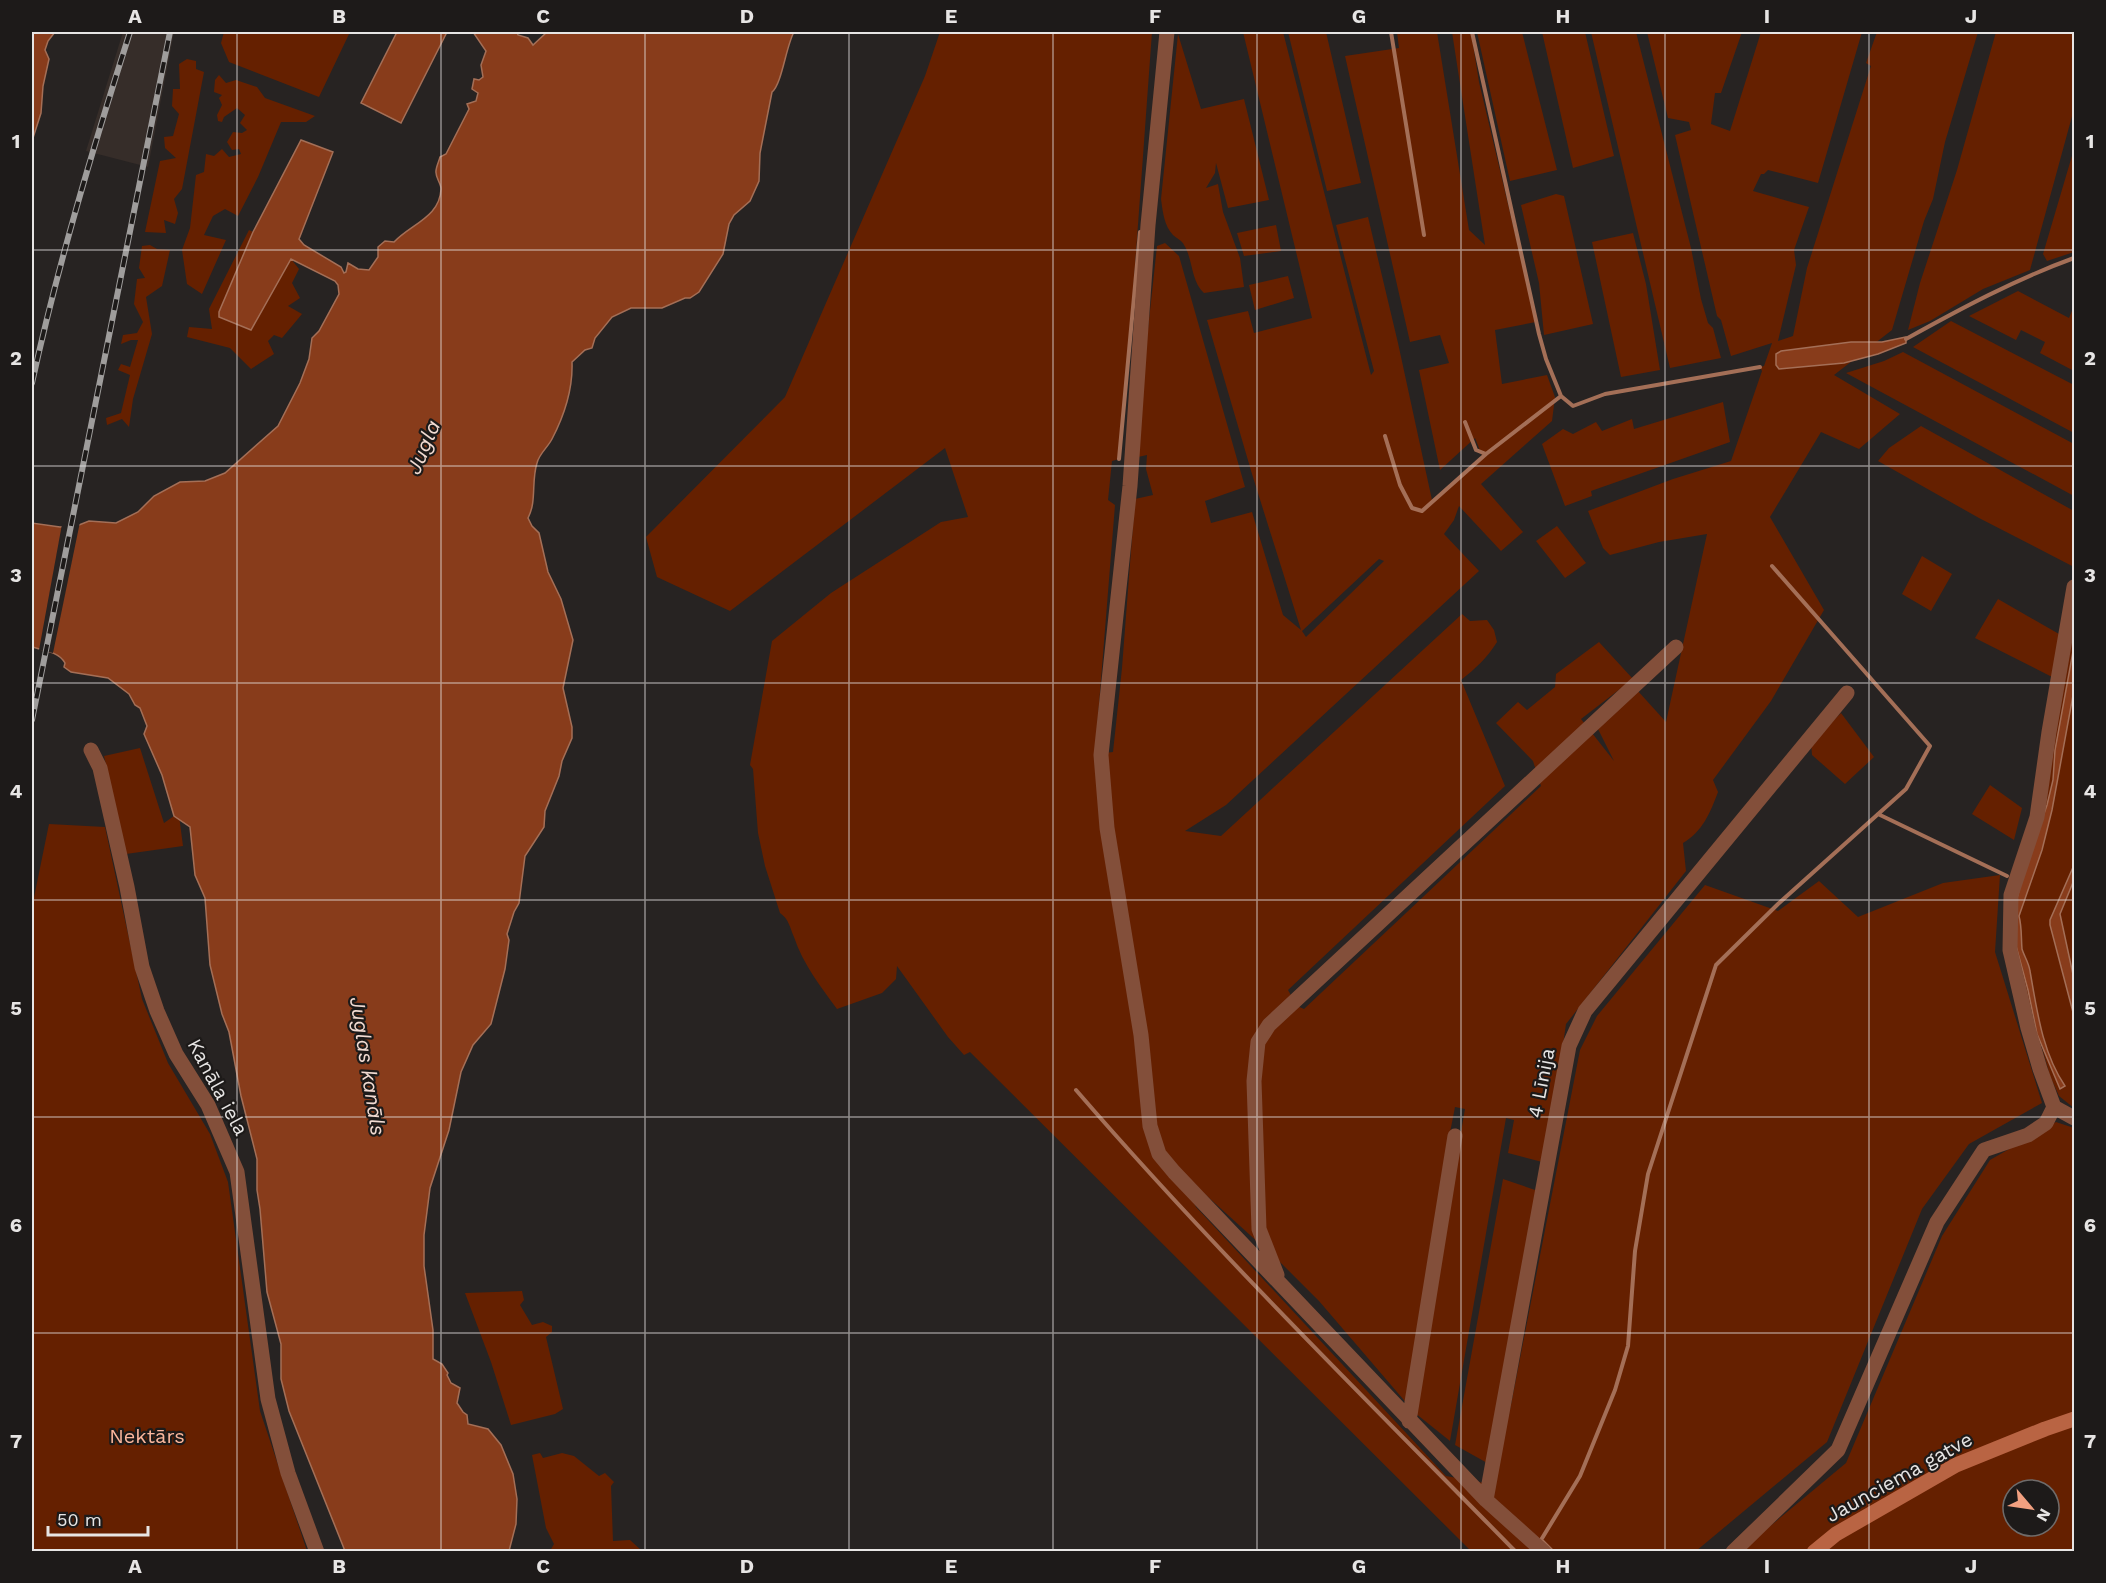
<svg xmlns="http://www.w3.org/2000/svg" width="2106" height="1583" font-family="'Work Sans',sans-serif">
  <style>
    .built { fill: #362d29 }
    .green { fill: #652000; fill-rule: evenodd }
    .water { fill: #883c1b; stroke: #a46f57; stroke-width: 1.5 }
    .pier { fill: #272322 }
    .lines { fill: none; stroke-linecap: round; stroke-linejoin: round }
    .stream { stroke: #a46f57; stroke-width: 4 }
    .minor { stroke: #834f3a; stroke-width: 15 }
    .secondary { stroke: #b96443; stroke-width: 15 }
    .rail-casing { stroke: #9f9d9c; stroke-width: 6 }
    .rail { stroke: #1d1a19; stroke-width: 4; stroke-dasharray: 11; stroke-linecap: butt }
    .grid { fill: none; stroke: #e7e5e4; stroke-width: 1.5; stroke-opacity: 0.55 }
    .labels { text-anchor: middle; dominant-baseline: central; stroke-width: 4.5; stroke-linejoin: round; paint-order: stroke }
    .street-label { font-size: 20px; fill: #e7e5e4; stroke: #1d1a19 }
    .park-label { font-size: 20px; fill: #fbb79d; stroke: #1d1a19 }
    .water-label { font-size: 21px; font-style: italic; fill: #f2dbd2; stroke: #1d1a19 }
    .neatline { fill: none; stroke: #e7e5e4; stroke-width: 2 }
    .grid-label { font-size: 20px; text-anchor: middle; font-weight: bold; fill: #e7e5e4 }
  </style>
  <rect width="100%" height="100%" fill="#272322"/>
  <path class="built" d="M123 32H174L148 167 86 151Z"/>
  <path class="green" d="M224 32H350L319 97 229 62 221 43Z
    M940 32H1152L1131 321 1119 459 1112 461 1108 500 1115 505 1095 754 1113 752 1122 668 1135 499 1153 495 1146 469 1147 455 1138 457 1139 413 1157 246 1165 243 1179 256 1245 487 1205 501 1211 523 1252 512 1283 615 1301 630 1252 474 1207 320 1248 311 1254 333 1312 318 1243 32H1283L1371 375 1374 371 1336 225 1368 217 1398 343 1432 500 1483 458 1475 438 1440 470 1419 370 1449 363 1440 335 1410 342 1345 56 1399 48 1397 32H1437L1469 230 1485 245 1452 32H1471L1479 82 1536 322 1495 330 1502 384 1547 375 1555 397 1552 421 1481 484 1523 532 1501 551 1459 506 1454 520 1444 534 1479 571 1226 805 1185 831 1221 836 1462 614 1470 621 1487 620 1494 630 1497 642C1487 658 1475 669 1461 680L1505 786 1288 990 1297 1006 1304 1009 1541 786 1533 761 1496 723 1518 702 1527 710 1555 687 1556 674 1599 642 1633 679 1581 719 1614 761 1597 727 1637 690 1666 722 1707 534 1659 542 1610 555 1603 548 1588 511 1673 479 1731 461 1762 371 1760 367 1764 366 1772 343 1731 356 1721 320 1717 316 1675 135 1691 130 1689 122 1668 118 1647 32H1742L1721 93H1715L1711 124 1730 131 1761 32H1862L1818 183 1768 170 1764 174H1761L1753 191 1809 207 1794 250 1796 265 1778 341 1793 336 1807 268 1871 66 1866 63 1877 32H1978L1945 142 1933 199 1924 221 1892 330 1834 375 1900 414 1859 449 1821 432 1770 517 1824 610 1771 701 1713 780 1718 792C1710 813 1703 831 1683 843L1686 871 1566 1024 1546 1163 1508 1153 1514 1120 1506 1118 1450 1441 1415 1413 1319 1301 1282 1264 1174 1166 1196 1207 1446 1476 1484 1483 1489 1464 1455 1445 1503 1179 1541 1192 1509 1415 1580 1050 1597 1016 1705 885 1778 911 1819 881 1858 917 1943 883 2000 875 1995 952 2042 1103 1969 1144 1922 1209 1827 1442 1696 1551H1471L970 1052 964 1055 948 1037 897 966 896 979 882 993 837 1009C820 986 803 964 794 937 790 928 789 919 780 913L765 866 758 833 753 769 750 765 772 641 831 593 941 522 968 517 945 448 730 611 657 577 646 537 785 397 925 76ZM1379 559 1384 561 1306 637 1302 631ZM1455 1107 1465 1109 1440 1253 1447 1148Z
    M1288 32H1326L1361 183 1327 191Z
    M1477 32H1522L1557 170 1510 181Z
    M1542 32H1585L1614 156 1573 168Z
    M1591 32H1636L1691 248 1701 299 1708 323 1713 328 1721 358 1670 368Z
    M1996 32H2074V109L2030 270 1983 289 1930 321 1908 330 1920 283 1957 170Z
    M1178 34 1201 109 1244 99 1269 200 1228 208 1216 163 1215 173 1206 188 1218 184 1223 212 1240 258 1244 287 1204 293C1191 282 1193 259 1184 245 1182 240 1177 239 1173 235 1164 225 1163 213 1161 199Z
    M187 59 196 61V69L204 72 182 189 174 199 178 213 175 224 164 220 166 233 145 232 160 161 176 158 165 148 164 137 173 136 179 114 172 106 173 89H180L179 64Z
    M219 75 226 83 236 80 257 87 265 98 315 116 306 122H281L258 177 238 216 225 209 213 216 204 235 226 240 202 294 187 284 182 250 190 228 196 175 204 172 206 154 214 156 222 149 229 157 241 154 239 149 232 150 227 142 233 132 242 133 247 130 240 123 245 115 237 108 224 117 222 122 218 121 217 115 222 105 219 98 222 95 214 92 215 80Z
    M2074 149V252L2047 261 2043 254Z
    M1556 194 1564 196 1593 324 1544 335 1539 283 1521 205Z
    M1276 225 1281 251 1244 256 1237 233Z
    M249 230 253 232 219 312 251 330 291 259 299 269 292 283 300 298 288 306 302 314 282 338 274 335 268 341 274 354 251 369 230 348 187 337 189 327 212 329 209 309Z
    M1633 233 1646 284 1660 370 1621 377 1592 242Z
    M150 245 157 249 170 250 162 286 146 297 152 334 133 399 129 427 122 419 107 425 106 418 121 413 130 375 118 370 121 364 130 367 138 340H131L121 344 123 335 137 333 143 322 134 304 137 279 145 278 139 268 142 246Z
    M1288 276 1294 298 1255 310 1249 285Z
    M2018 291 2069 318 2074 306V371L2040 353 2045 342 2021 330 2016 340 1969 316Z
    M1951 321 2074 385V433L1913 347Z
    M1903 352 2074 444V496L1846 373 1884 361Z
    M1723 402 1730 442 1591 491 1592 496 1565 506 1542 444 1563 429 1573 434 1596 422 1602 431 1632 419 1634 429Z
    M1921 426 2074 511V567L1979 518 1878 461 1889 448Z
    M1557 526 1586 563 1565 578 1536 541Z
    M1922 556 1952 574 1931 611 1902 594Z
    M2074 596V1108L2059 1096 2050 1076 2011 938Z
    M1998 599 2059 634 2054 678 1975 638Z
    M1841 713 1874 757 1845 784 1812 755 1811 742Z
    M140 748 164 823 174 816 178 808 183 846 126 854 104 756Z
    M1990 785 2022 808 2014 840 1972 814Z
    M49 824 105 827 142 999 168 1063 210 1134 228 1182 260 1411 307 1551 32 1552V907Z
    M2056 1122 2074 1128V1551L1739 1552 1846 1463 1942 1236 1990 1160ZM2013 1490H2049V1526H2013Z
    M522 1291 524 1300 520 1305 532 1325 543 1322 552 1326V1332L546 1337 563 1409 555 1414 511 1425 491 1362 465 1293Z
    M540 1453 543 1458 562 1453 574 1456 599 1476 605 1473 614 1482 611 1486 613 1541 630 1540 642 1551H550L554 1544 546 1528 532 1455Z"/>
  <path class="water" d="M32 32H55L48 41 45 50 49 59 43 86 41 113 32 141Z
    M397 32H447L401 123 361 103Z
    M473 32H517L518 35 528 38 533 45 547 32H794C786 46 782 84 772 92L760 153 759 181 750 201 734 215 729 224 723 254 699 292 690 298H685L662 308H631L612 317 595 338 592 348 585 350 572 362C573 389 564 416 552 439 548 447 539 454 537 463 531 482 537 501 528 518L532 526 539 533 548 572 561 599 573 640 563 688 572 727V738L562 761 559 776 545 811 544 827 525 856 519 903 514 912 507 934 509 940 505 969 491 1024 473 1045 461 1072 449 1130 430 1188 424 1235V1266L433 1330V1359L442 1364 448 1373 447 1375 451 1383 460 1388 457 1403 463 1412 467 1415 468 1424 488 1429 501 1445 513 1474 517 1499 516 1524 509 1551H345L289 1411 281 1379V1344L267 1292 260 1209 257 1190V1159L241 1096 229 1032 222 1014 210 965 205 898 195 875 190 827 174 816 162 775 144 734 147 726 140 708 135 705 129 694 108 678 71 672 64 667 65 663C59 652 43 650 32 647V523L60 527 79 525 89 521 116 523 138 512 154 496 180 482 205 481 225 473 278 426 300 383 309 359 312 338 319 331 339 294 338 285 335 281 291 259 251 330 219 317V312L253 232 301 140 333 152 299 239 304 245 341 267 344 273 346 272 348 263 358 269 369 270 378 257V247L385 241 394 242C411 224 440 217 441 189 441 183 435 177 436 171 436 167 439 161 440 157L446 154 469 109 467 104 476 101 478 93 472 89 474 79 479 80 483 77 481 65 486 51Z
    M1906 337V343L1878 354 1844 363 1779 369 1776 365V354L1781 351 1851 342H1882Z
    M2074 646V690L2052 810 2042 850 2019 916C2022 927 2021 938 2022 949 2024 956 2029 963 2030 971 2037 1010 2042 1052 2065 1086L2060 1089 2037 1034 2028 990 2016 946 2017 898 2024 871 2047 805 2053 780 2055 750Z
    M2074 865V880L2060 914 2074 979V1016L2050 925V920Z"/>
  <path class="pier" d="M80 522 53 653 39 650 62 524Z"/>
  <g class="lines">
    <path class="stream" d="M1391 32 1424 235
      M1472 32 1539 334 1546 359 1561 396 1573 406 1605 394 1760 367
      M1906 339C1960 309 2016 279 2074 258
      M1465 422 1476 450 1486 454 1561 396
      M1385 436 1400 485 1412 508 1422 511 1486 454
      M1119 459 1140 232
      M1878 814 2007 876
      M1076 1090C1215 1251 1367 1400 1516 1552
      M1553 1552 1541 1540 1580 1476 1615 1390 1628 1346 1635 1251 1648 1174 1716 965 1778 904 1906 789 1930 746 1772 566"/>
    <path class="minor" d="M1167 32 1148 225 1130 486 1101 755 1107 828 1141 1035 1150 1126 1159 1154 1174 1172 1486 1500 1544 1552
      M91 750 100 768 127 887 142 967 157 1011 176 1054 208 1105 237 1172 268 1399 288 1473 317 1552
      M2054 1107 2040 1069 2028 1028 2010 950 2011 895 2037 817 2049 732 2074 587
      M1277 1275 1259 1229 1254 1081 1258 1042 1269 1025 1676 647
      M1409 1421 1455 1136
      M1486 1500 1569 1046 1585 1011 1847 693
      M1733 1552 1838 1450 1937 1222 1984 1150 2028 1135 2046 1123 2054 1107 2074 1118"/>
    <path class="secondary" d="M1814 1552 1836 1534 1956 1465 2045 1429 2074 1419"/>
    <g class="rail-casing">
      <path id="rail" d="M32 383C58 264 93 148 130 32
        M32 720 170 32"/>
    </g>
    <use href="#rail" class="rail"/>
  </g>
  <path class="grid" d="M237 32V1552M441 32V1552M645 32V1552M849 32V1552M1053 32V1552M1257 32V1552M1461 32V1552M1665 32V1552M1869 32V1552M32 250H2074M32 466H2074M32 683H2074M32 900H2074M32 1117H2074M32 1333H2074"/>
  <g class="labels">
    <g class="street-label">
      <text transform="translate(1541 1083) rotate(-79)">4 Līnija</text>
      <text transform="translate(218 1087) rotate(62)">Kanāla iela</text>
      <text transform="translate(1899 1477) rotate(-29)">Jaunciema gatve</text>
    </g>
    <g class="park-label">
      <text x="147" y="1436">Nektārs</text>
    </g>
    <g class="water-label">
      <text transform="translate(423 447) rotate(-67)">Jugla</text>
      <text transform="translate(368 1066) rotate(81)">Juglas kanāls</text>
    </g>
  </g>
  <rect width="2106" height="1583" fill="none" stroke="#1d1a19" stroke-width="66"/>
  <g transform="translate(2031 1508) rotate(119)"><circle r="28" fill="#1d1a19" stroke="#6e6b6a" stroke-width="1.5"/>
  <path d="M0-4.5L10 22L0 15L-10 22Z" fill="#f2a080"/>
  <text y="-9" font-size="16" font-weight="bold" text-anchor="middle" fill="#e7e5e4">N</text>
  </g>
  <path d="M48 1526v9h100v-9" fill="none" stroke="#e7e5e4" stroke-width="3"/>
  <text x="57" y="1526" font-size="18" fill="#e7e5e4" stroke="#1d1a19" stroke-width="4.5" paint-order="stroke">50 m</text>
  <rect x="33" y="33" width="2040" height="1517" class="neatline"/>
  <g class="grid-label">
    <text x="135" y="23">A</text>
    <text x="339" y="23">B</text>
    <text x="543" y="23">C</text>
    <text x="747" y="23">D</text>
    <text x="951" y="23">E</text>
    <text x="1155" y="23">F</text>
    <text x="1359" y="23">G</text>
    <text x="1563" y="23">H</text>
    <text x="1767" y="23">I</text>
    <text x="1971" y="23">J</text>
    <text x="16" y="148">1</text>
    <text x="2090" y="148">1</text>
    <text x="16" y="365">2</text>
    <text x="2090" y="365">2</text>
    <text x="16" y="582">3</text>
    <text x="2090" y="582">3</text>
    <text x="16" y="798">4</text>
    <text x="2090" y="798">4</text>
    <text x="16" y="1015">5</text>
    <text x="2090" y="1015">5</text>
    <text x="16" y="1232">6</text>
    <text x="2090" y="1232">6</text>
    <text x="16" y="1448">7</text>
    <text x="2090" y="1448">7</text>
    <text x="135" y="1573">A</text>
    <text x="339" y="1573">B</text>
    <text x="543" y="1573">C</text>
    <text x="747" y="1573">D</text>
    <text x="951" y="1573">E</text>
    <text x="1155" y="1573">F</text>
    <text x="1359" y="1573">G</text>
    <text x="1563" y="1573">H</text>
    <text x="1767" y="1573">I</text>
    <text x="1971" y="1573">J</text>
  </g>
</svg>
